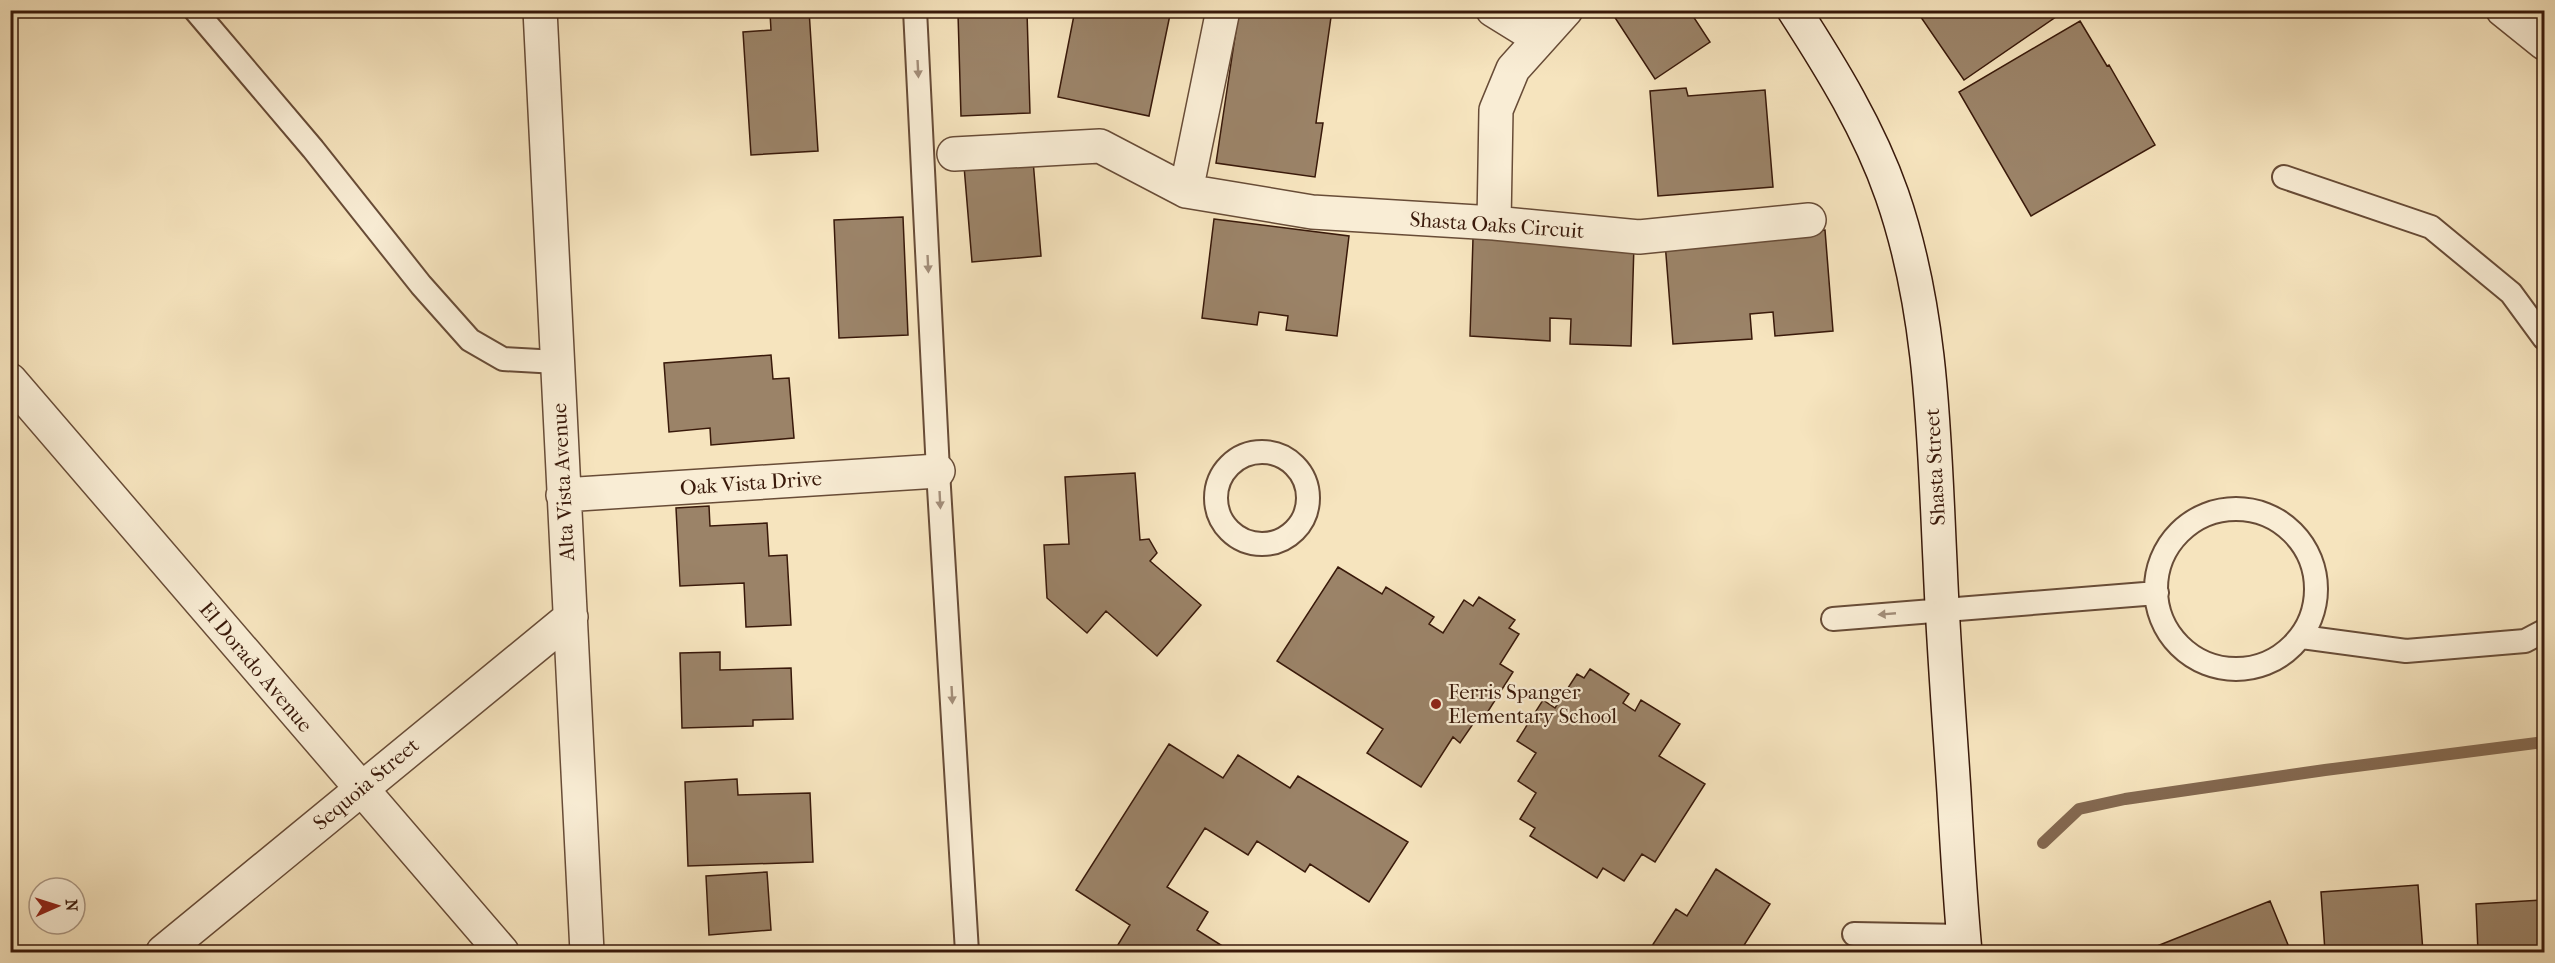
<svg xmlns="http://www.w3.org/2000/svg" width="2555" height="963" font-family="'IM FELL French Canon',serif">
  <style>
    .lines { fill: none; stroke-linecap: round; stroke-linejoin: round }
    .stream { stroke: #846951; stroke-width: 12 }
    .building { fill: #9b8368; stroke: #39190a; stroke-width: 1.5 }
    .lane-casing { stroke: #684c37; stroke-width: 26 }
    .street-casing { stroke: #684c37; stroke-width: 36 }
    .secondary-casing { stroke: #39190a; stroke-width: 36 }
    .lane { stroke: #f9edd5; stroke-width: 22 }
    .street { stroke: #f9edd5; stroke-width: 33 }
    .secondary { stroke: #f9edd5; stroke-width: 33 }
    .oneway { fill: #a38e7a }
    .poi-dot { fill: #8f2418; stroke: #f9edd5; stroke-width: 2 }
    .labels { text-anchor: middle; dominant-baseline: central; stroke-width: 4.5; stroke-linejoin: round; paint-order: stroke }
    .street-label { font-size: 21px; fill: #39190a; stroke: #f9edd5 }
    .poi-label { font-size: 21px; fill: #39190a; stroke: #f9edd5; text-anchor: start }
  </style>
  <rect width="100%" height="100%" fill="#f6e4be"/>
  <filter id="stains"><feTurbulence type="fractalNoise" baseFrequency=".00333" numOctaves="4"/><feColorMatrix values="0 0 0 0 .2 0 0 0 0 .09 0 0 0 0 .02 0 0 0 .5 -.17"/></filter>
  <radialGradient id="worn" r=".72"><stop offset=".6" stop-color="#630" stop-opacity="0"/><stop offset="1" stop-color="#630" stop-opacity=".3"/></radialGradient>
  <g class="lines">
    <path class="stream" d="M2043 843 2079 809 2125 799 2325 770 2544 742"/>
  </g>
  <path class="building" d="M809 10 818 151 751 155 743 32 771 30 770 13Z
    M1075 10H1171L1149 116 1058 97Z
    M1239 10H1332L1316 123H1323L1315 177 1216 163Z
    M1610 10H1689L1710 42 1655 79Z
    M1916 10H2066L1964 80Z
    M1027 12 1030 113 961 116 958 14Z
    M2080 21 2107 66 2109 65 2155 145 2031 216 1959 92Z
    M1686 88 1688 96 1765 90 1773 187 1658 196 1650 91Z
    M1033 160 1041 256 972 262 964 166Z
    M903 217 908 335 839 338 834 220Z
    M1214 219 1349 236 1337 336 1286 330 1288 316 1259 312 1257 325 1202 318Z
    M1825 230 1833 331 1775 336 1773 312 1750 314 1752 339 1673 344 1665 242Z
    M1473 238 1634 244 1631 346 1570 344 1571 319 1550 318V341L1470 336Z
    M771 355 773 379 789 378 794 438 711 445 710 428 669 432 664 363Z
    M1135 473 1140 540 1149 539 1157 553 1150 561 1201 605 1157 656 1106 611 1087 633 1047 598 1044 545 1069 544 1065 477Z
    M709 506 710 526 767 523 769 556 787 555 791 625 746 627 744 583 680 586 676 508Z
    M1338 567 1382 594 1386 587 1434 617 1429 624 1443 633 1464 600 1473 606 1479 597 1515 620 1509 628 1519 634 1500 664 1513 672 1480 724 1475 721 1460 743 1453 737 1421 787 1367 753 1383 729 1277 661Z
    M720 652V670L791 668 793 719 753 720V726L682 728 680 653Z
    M1590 669 1629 694 1623 703 1635 711 1641 700 1680 724 1659 756 1705 784 1655 862 1642 854 1624 881 1603 868 1597 878 1530 836 1535 828 1520 819 1536 793 1518 781 1536 753 1517 741 1543 700 1555 708 1577 674 1584 678Z
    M1169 744 1223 778 1238 755 1290 788 1298 776 1408 842 1369 902 1310 864 1305 872 1257 841 1248 855 1205 828 1167 887 1208 912 1197 930 1232 952H1123L1116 948 1130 925 1076 890Z
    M737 779 738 795 810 793 813 862 688 866 685 782Z
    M1716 869 1770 904 1741 950 1744 952H1648L1676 909 1687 916Z
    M767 872 771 930 709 935 706 876Z
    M2418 885 2423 952H2325L2321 892Z
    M2544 900V952H2478L2476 904Z
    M2270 901 2291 952H2142Z"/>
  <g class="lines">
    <g class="lane-casing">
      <path id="lane" d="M195 10 313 149 421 285 470 340 503 359 557 362
        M915 10 938 471 967 952
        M2284 177 2431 227 2511 293 2544 338
        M1216 498a46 46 0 1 1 92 0a46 46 0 1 1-92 0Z
        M2156 589a80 80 0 1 1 160 0a80 80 0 1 1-160 0Z
        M1833 619 2157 593
        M2302 637 2406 651 2525 641 2544 631
        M1854 934 1963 936"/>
    </g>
    <g class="street-casing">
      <path id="street" d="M540 10 587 952
        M1493 10 1540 39
        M2503 10 2544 43
        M954 154 1100 146 1186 191 1312 212 1494 223 1639 237 1809 220
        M1186 191 1223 10
        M1494 223 1496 110 1513 69 1566 10
        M10 380 502 952
        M563 495 938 471
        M163 952 571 617"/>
    </g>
    <g class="secondary-casing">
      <path id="secondary" d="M1794 10C1832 69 1869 129 1892 195 1933 313 1934 439 1940 562 1943 639 1949 715 1954 792 1957 845 1960 899 1965 952"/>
    </g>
    <use href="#lane" class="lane"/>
    <use href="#street" class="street"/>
    <use href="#secondary" class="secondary"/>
  </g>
  <defs><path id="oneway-solid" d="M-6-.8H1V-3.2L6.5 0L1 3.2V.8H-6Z" transform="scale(1.5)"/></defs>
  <g class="oneway">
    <use href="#oneway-solid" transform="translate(918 69) rotate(87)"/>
    <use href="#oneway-solid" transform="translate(928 264) rotate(87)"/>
    <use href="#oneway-solid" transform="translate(940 500) rotate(87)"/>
    <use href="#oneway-solid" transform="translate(1887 614) rotate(175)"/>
    <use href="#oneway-solid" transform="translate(952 695) rotate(87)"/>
  </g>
  <circle class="poi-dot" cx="1436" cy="704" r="6"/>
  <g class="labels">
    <g class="street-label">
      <text transform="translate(1497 225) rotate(4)">Shasta Oaks Circuit</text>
      <text transform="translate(1935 467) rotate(-93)">Shasta Street</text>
      <text transform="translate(563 482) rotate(-93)">Alta Vista Avenue</text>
      <text transform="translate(751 483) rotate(-4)">Oak Vista Drive</text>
      <text transform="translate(256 667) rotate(50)">El Dorado Avenue</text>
      <text transform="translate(366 784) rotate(-40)">Sequoia Street</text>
    </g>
    <g class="poi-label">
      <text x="1448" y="692">Ferris Spanger<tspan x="1448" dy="24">Elementary School</tspan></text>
    </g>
  </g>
  <rect width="2555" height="963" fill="none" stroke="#f6e4be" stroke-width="36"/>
  <rect x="12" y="12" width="2531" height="939" fill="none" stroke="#39190a" stroke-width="3"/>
  <rect x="18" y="18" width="2519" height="927" fill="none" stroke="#39190a" stroke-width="1.5"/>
  <g transform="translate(57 906) rotate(87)"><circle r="28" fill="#f9edd5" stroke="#ac9884" stroke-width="1.5"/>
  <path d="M0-4.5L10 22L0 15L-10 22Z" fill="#8f2418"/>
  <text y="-9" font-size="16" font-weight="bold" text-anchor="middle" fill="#39190a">N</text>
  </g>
  <rect width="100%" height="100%" filter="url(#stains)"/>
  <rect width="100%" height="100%" fill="url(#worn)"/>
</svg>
